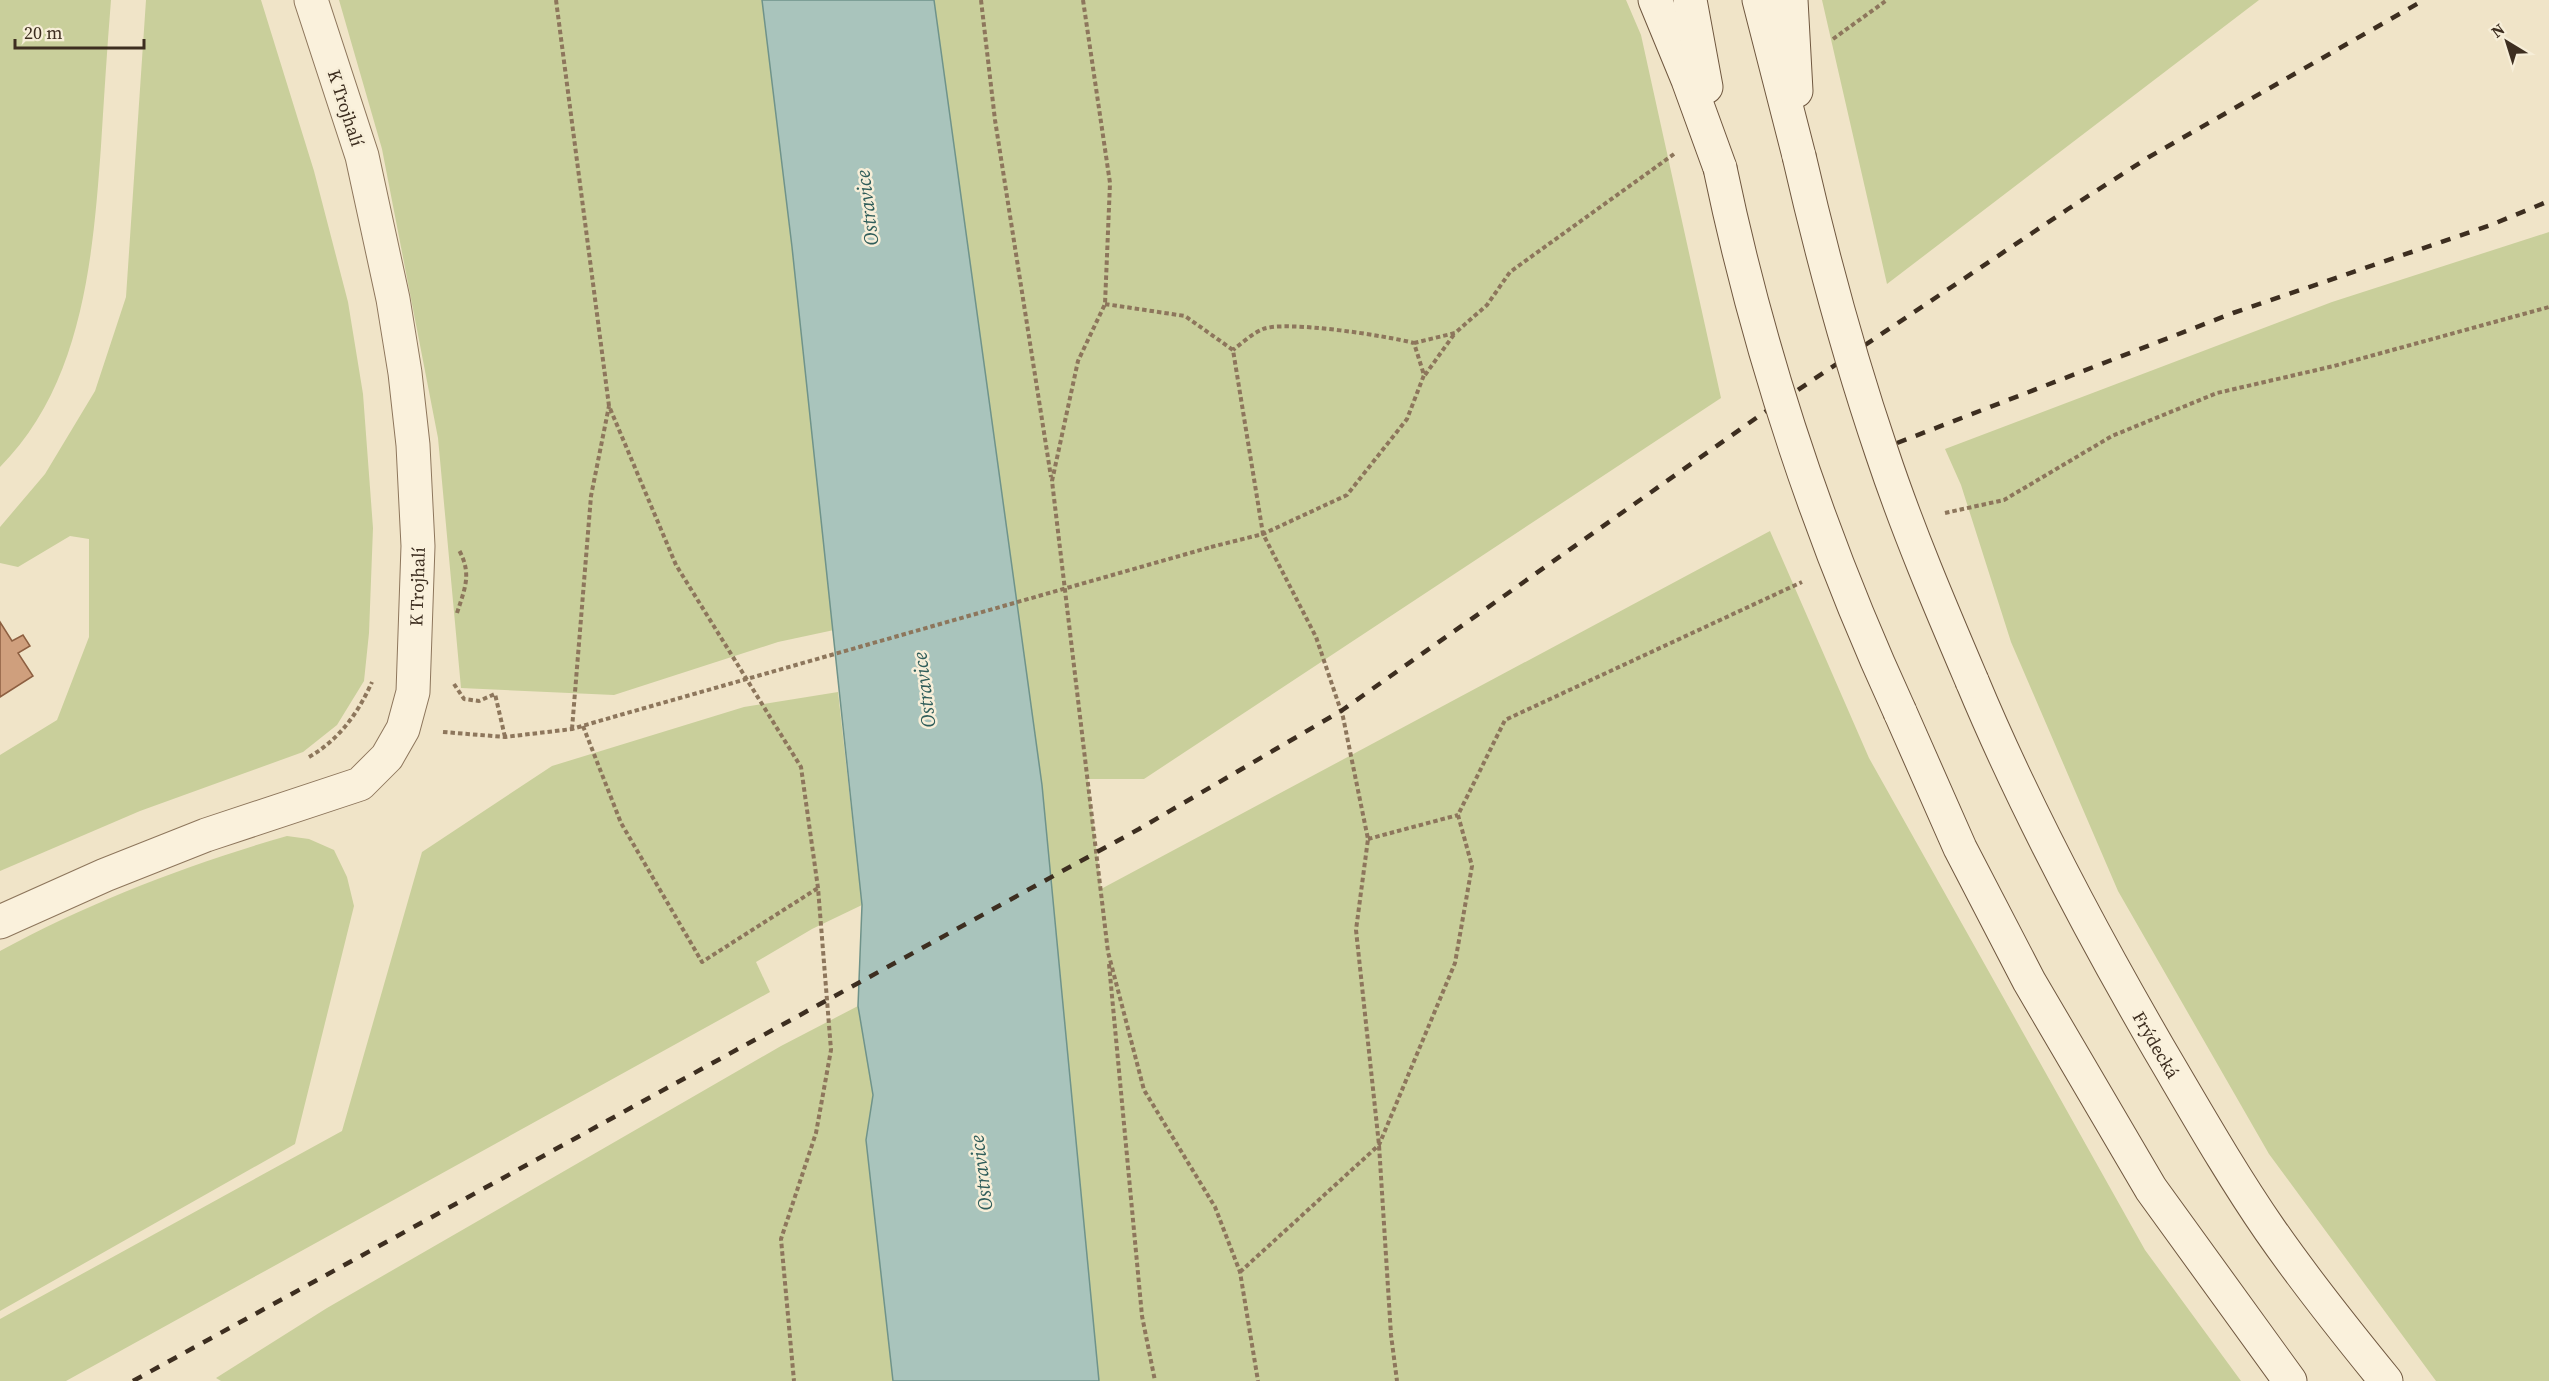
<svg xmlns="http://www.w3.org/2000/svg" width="2549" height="1381" font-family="'Source Serif 4',serif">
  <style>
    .green { fill: #c9cf9b }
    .water { fill: #a9c4bc; stroke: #6f938a; stroke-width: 1.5 }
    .building { fill: #cf9f7d; stroke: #8d5f41; stroke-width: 1.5 }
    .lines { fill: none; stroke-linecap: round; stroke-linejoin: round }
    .street-casing { stroke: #8d765c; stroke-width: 35 }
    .secondary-casing { stroke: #6f573f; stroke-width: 35 }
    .path { stroke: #8d765c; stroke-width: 4; stroke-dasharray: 4.5 3; stroke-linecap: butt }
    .street { stroke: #faf1dc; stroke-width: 33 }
    .secondary { stroke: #faf1dc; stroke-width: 33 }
    .rail { stroke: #3d2e20; stroke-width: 4.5; stroke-dasharray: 10 10; stroke-linecap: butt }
    .secondary-bridge-casing { stroke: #6f573f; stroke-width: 35; stroke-linecap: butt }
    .path-bridge { stroke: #8d765c; stroke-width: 4; stroke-dasharray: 4.5 3; stroke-linecap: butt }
    .secondary-bridge { stroke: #faf1dc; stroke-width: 33 }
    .labels { text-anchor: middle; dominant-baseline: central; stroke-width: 5; stroke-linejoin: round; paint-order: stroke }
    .street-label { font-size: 18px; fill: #3d2e20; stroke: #f7eed8 }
    .water-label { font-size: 20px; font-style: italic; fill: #2f5d5a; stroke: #f7eed8 }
  </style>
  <rect width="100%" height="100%" fill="#f0e4c8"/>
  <path class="green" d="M0 0H111C107 49 104 98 101 146 93 257 83 384 0 467Z
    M146 0H261L314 171 348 302 363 394 373 528 369 633 364 681 337 725 303 752 140 811 0 871V755L57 720 89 637V539L70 536 18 567 0 563V527L45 474 95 391 126 297Z
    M339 0H762L792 247 834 630 778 642 614 695 461 688 438 438 382 149Z
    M934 0H1626L1641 35 1721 398 1144 779H1088L1101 889 1770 531 1869 758 2145 1250 2241 1381H1099L1042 785Z
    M1822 0H2259L1887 284Z
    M2549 232V1381H2436L2269 1154 2118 891 2011 642 1961 485 1945 449 2332 302Z
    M838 692 862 905 812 929 756 962 770 992 66 1381H0V1319L342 1131 422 852 552 766 744 707Z
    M287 836 309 839 334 850 347 877 354 906 295 1144 0 1311V951C90 902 189 864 287 836Z
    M858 1006 873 1095 866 1140 893 1381H221L216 1378 327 1308 781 1046Z"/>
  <path class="water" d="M762 0H934L1042 785 1099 1381H893L866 1140 873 1095 858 1006 862 905 792 247Z"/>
  <path class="building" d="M0 622 12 641 23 635 30 646 18 653 33 676 0 697Z"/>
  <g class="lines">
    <g class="street-casing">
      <g id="street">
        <path id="s1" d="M0 922 105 875 206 835 360 784 387 757 403 729 413 692 418 546 413 445 405 373 393 299 362 156 311 0"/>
      </g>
    </g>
    <g class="secondary-casing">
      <g id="secondary">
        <path d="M1655 0 1688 80 1720 168"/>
        <path d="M1690 0 1706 87"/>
        <path d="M1759 0 1799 156"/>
        <path d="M1791 0 1796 91"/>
        <path id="s2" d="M1972 681C2025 808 2090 930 2159 1049 2195 1110 2230 1172 2270 1230 2306 1282 2346 1332 2386 1381"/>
        <path d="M1900 712 1960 848 2029 981 2151 1189 2290 1381"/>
      </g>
    </g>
    <path class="path" d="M556 0 609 406 676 565 801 767 818 888 831 1050 816 1133 781 1239 794 1381
      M981 0 995 120 1051 477
      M1083 0 1110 183 1105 304 1078 361 1052 481 1108 952 1144 1090 1215 1207 1240 1272 1258 1381
      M1833 39 1887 0
      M1105 304 1185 316 1233 350 1263 534 1316 637 1343 717 1368 839 1356 930 1379 1145 1391 1335 1397 1381
      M1414 343 1455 333 1487 305 1510 272 1674 154
      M1425 375 1455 333
      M1945 513 2004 500 2112 436 2217 393 2334 366 2549 307
      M1211 547 1263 534 1347 495 1407 419 1424 375 1414 343C1388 336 1286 320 1263 329 1253 333 1242 343 1233 350
      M457 613C465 588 472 574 459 550
      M454 684 464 699 479 701 495 694 505 737
      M583 726 621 823 702 962 818 888
      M572 729 591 496 609 406
      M443 732 505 737 572 729 613 717
      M309 757C340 739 358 713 372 682
      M1368 839 1458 815
      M1109 964 1142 1316 1155 1381
      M1240 1272 1379 1145 1455 963 1472 866 1458 815 1505 720 1802 582"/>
    <use href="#street" class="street"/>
    <use href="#secondary" class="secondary"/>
    <path class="rail" d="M1897 443 2233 313 2491 225 2549 201
      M133 1381 1139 829 1341 711 1759 416 2068 209 2149 157 2424 0"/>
    <g class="secondary-bridge-casing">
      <path id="secondary-bridge" d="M1799 156C1822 256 1849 356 1882 453 1908 531 1940 606 1972 681
        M1720 168C1759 355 1820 538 1900 712"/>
    </g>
    <path class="path-bridge" d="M613 717 1211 547"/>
    <use href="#secondary-bridge" class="secondary-bridge"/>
  </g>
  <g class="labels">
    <g class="street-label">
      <text transform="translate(346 108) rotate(72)">K Trojhalí</text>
      <text stroke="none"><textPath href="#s1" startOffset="600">K Trojhalí</textPath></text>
      <text stroke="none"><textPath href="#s2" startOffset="408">Frýdecká</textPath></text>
    </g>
    <g class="water-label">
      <text transform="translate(867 208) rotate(-97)">Ostravice</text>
      <text transform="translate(924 690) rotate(-97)">Ostravice</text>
      <text transform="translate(981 1173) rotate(-97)">Ostravice</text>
    </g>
  </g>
  <g transform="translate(2507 42) rotate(322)" stroke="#f7eed8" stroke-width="4.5" paint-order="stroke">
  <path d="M0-4.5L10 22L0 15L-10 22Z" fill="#3d2e20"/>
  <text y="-9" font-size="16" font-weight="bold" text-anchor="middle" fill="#3d2e20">N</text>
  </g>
  <path d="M15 39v9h129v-9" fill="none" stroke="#3d2e20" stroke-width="3"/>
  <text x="24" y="39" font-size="18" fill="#3d2e20" stroke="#f7eed8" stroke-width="4.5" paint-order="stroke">20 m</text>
</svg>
